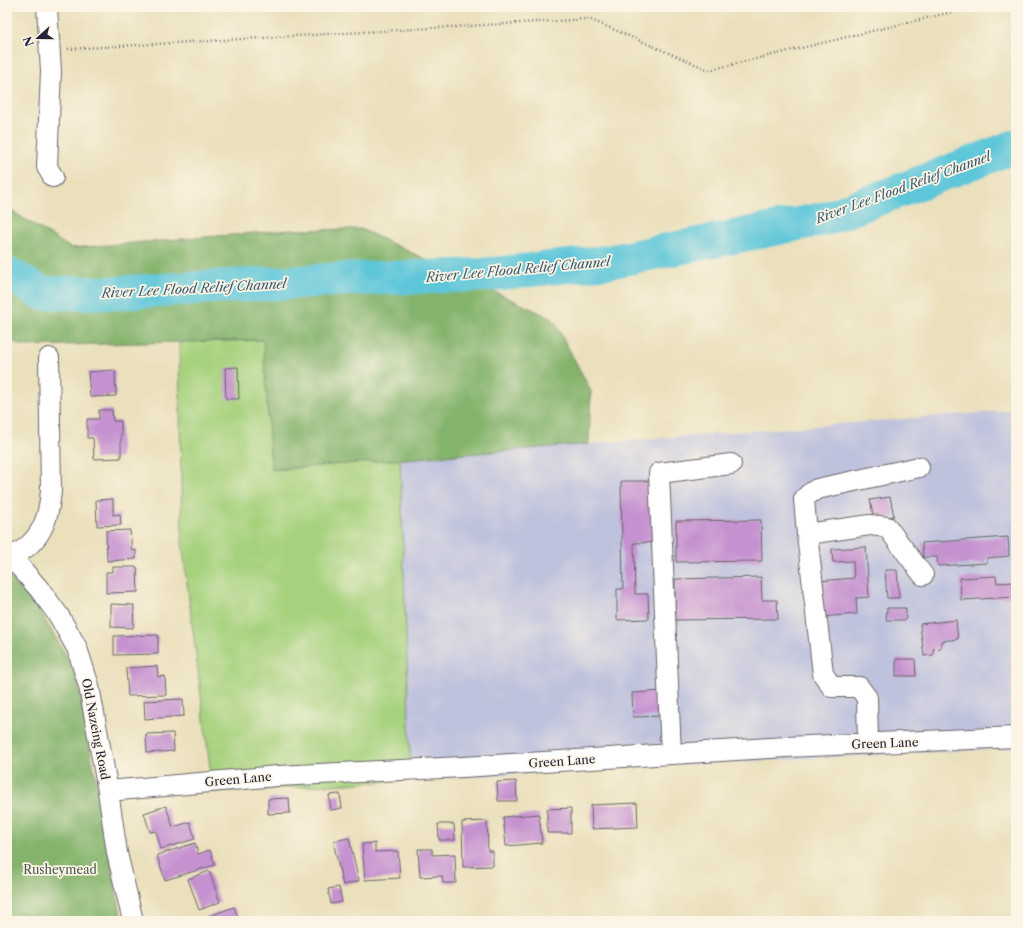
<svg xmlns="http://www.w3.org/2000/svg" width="1023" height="928" font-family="'Libre Caslon Text',serif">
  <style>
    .industrial { fill: #bfc2dd }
    .green { fill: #a6d17d; stroke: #647a5c }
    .forest { fill: #84b36c; stroke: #536a54 }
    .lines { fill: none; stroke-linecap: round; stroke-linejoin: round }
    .river { stroke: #5dc6d9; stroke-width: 34 }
    .building { fill: #c591d0 }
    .minor-casing { stroke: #686468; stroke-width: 22 }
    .path { stroke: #686468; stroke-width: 2.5; stroke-dasharray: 1 3; stroke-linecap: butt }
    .minor { stroke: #fff; stroke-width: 20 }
    .labels { text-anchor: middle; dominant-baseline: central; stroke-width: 3.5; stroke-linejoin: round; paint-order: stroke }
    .street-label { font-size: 12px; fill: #22223b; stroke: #fcf5e5 }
    .park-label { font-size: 12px; fill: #4a574f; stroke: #fcf5e5 }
    .water-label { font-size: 13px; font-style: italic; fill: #375b72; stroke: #fcf5e5 }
  </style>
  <rect width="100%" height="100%" fill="#fcf5e5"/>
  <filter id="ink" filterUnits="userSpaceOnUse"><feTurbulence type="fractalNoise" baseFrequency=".025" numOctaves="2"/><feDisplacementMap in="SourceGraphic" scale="8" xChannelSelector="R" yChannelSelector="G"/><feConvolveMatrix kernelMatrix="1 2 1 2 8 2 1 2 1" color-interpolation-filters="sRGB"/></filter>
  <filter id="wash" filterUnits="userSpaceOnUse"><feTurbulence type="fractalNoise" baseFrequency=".012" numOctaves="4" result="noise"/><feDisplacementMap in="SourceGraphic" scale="16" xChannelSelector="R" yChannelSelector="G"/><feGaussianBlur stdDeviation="0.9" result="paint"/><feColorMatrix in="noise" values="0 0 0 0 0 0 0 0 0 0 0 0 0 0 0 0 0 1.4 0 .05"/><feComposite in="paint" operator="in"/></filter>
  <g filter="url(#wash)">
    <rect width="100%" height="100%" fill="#eae0bc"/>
    <path class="industrial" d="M1015 410 1016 422V748L633 767 411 780 400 459Z"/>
    <path class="green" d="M264 340 271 470 400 459 411 780 213 792 182 542 179 342Z"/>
    <path class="forest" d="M7 208 71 248 291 230 361 229 553 319 591 391 589 444 271 470 263 340 22 346 7 338Z
      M7 574 39 610 76 672 122 921H7Z"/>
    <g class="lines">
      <path class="river" d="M7 273 42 293H113L346 279 482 275 608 262 828 218 1016 146"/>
    </g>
    <g id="blocks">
      <path class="building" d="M238 367 239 399H226L225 368Z
        M115 370 116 396 90 397 88 372Z
        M99 410H112L113 421H121V458L94 459 93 438H87V419H99Z
        M621 481H654L656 542 634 543 635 594H648L649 619 617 620V589H623Z
        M890 497 894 516 874 520 870 500Z
        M113 499V515L120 514 121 525 97 526 96 500Z
        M761 520 762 561 676 562V521Z
        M130 530 132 551 136 550V559L107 561 106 531Z
        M1008 537 1009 556 987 558V563L938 566 937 557H923L922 543Z
        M866 547 869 597 856 598 857 614 821 617 818 581 854 578 853 561 833 562 832 549Z
        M113 567H137L138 592 106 593V572H113Z
        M885 570H897L899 598H887Z
        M996 576 997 583 1016 582V597L961 600 960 578Z
        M761 577 762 600H777L778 619 675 620V579Z
        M111 604 134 605 133 628 111 627Z
        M887 608H906V620H886Z
        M956 620 958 639 941 641V648L933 649V655L924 656 920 624Z
        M158 635V654L114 655V636Z
        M896 659H915L916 676H896Z
        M157 666 158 677 165 676 166 695 128 696 126 668Z
        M662 691 663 716 633 717 632 693Z
        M183 699 184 716 145 719 144 701Z
        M173 733 174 751 147 753 146 734Z
        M516 781 517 801H498L497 782Z
        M340 794 342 808 331 810 329 795Z
        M289 798 290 813 268 814V799Z
        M637 803 638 827 592 829 591 805Z
        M166 806 173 827 190 822 195 839 161 849 156 831 150 832 144 813Z
        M571 808V833H547V809Z
        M539 814 542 843 506 846 503 817Z
        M487 821 488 851H493V866L463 867 462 822Z
        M438 824H454L455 840H439Z
        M349 838 359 881 343 885 333 841Z
        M195 843 198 854 210 850 215 865 165 880 157 855Z
        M375 843V852L398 851 400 878 365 880 362 844Z
        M418 849H432V855L455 854 456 883H443L442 876 420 877Z
        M209 871 220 902 199 910 188 879Z
        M339 887 342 902 331 904 328 889Z
        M234 907 240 921H198V920Z"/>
    </g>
  </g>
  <g filter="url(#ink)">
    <use href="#blocks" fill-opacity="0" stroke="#686468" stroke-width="1"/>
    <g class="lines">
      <g class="minor-casing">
        <path id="minor" d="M47 7 51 71 47 167 53 177
          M807 534 804 499 809 494 817 489 919 467
          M7 552 40 590 59 616 77 648 89 686 108 791 117 853 133 921
          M12 557C18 553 27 548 32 542 46 528 49 510 51 491L49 358
          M868 744 867 698 859 687H832L823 674 807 534 870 525 887 527 923 575
          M671 754 659 473 731 464
          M108 791 277 776 463 767 786 747 1016 737"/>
      </g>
      <path class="path" d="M68 49 589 19 709 70 973 7"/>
      <use href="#minor" class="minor"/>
    </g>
  </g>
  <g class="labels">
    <g class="street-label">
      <text transform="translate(96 729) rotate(79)">Old Nazeing Road</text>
      <text transform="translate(885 743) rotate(-2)">Green Lane</text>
      <text transform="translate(562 761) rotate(-4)">Green Lane</text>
      <text transform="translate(238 779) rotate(-5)">Green Lane</text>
    </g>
    <g class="park-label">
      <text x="60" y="869">Rusheymead</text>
    </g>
    <g class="water-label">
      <text transform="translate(903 187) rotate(-20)">River Lee Flood Relief Channel</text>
      <text transform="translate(518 269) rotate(-5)">River Lee Flood Relief Channel</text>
      <text transform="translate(194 288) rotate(-3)">River Lee Flood Relief Channel</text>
    </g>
  </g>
  <rect width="1023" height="928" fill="none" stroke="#fcf5e5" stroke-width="24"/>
  <g transform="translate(38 38) rotate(249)" stroke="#fcf5e5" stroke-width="3" paint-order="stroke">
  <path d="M0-3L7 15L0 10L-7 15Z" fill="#22223b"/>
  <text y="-6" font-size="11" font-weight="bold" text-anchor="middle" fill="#22223b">N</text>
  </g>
</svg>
